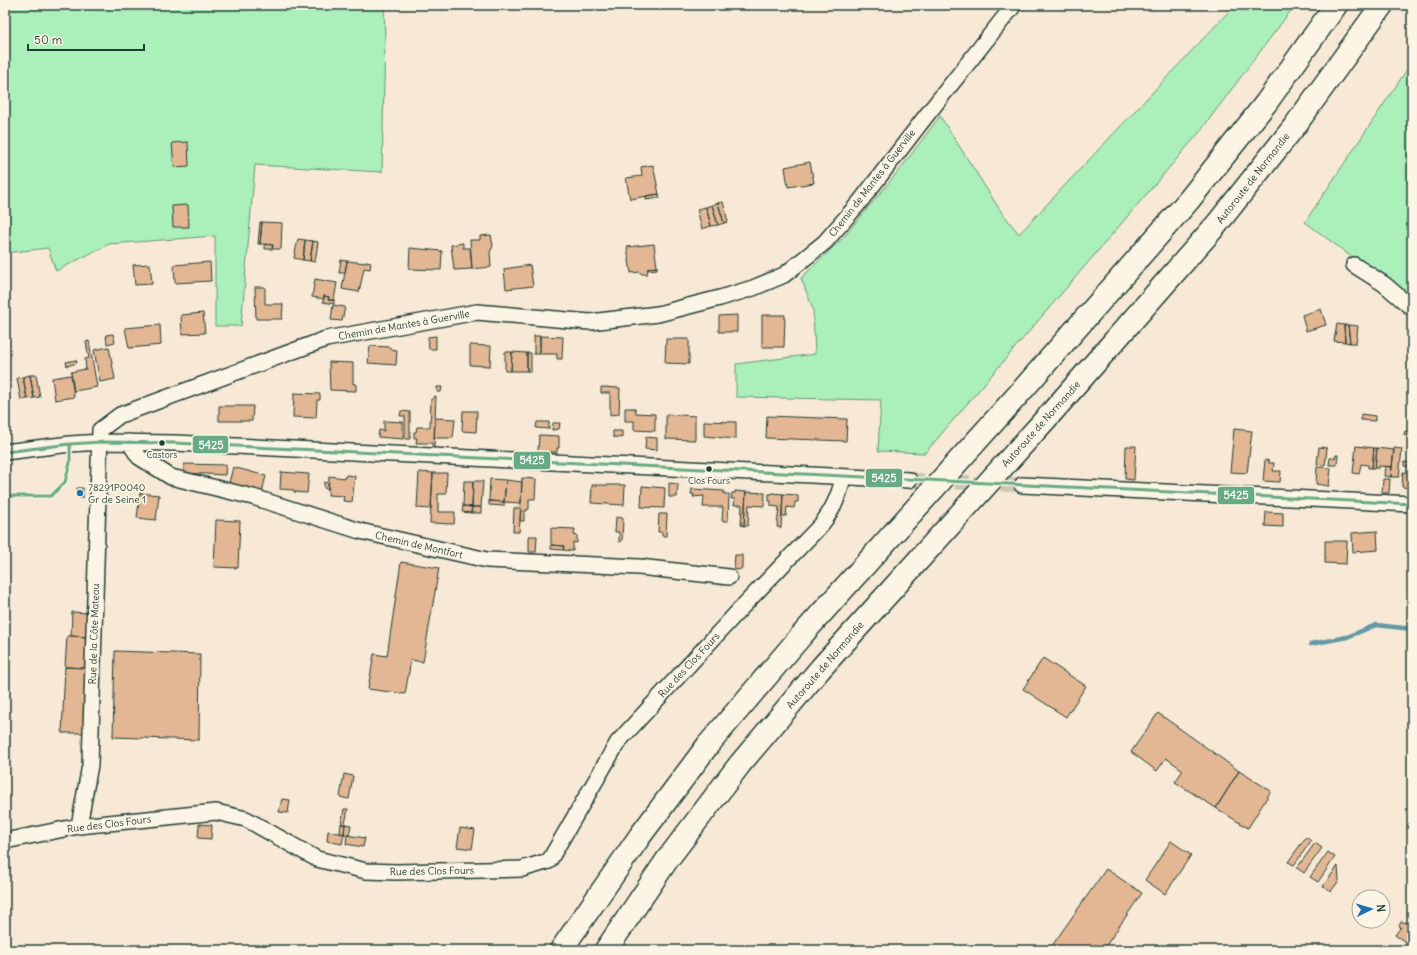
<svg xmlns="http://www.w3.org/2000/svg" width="1417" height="955" font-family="Delius,sans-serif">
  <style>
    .green { fill: #abefba; stroke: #659677 }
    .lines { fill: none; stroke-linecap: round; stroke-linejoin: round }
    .stream { stroke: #6398a6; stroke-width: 4.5 }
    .building { fill: #e3b793; stroke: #1f3d34 }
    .minor-tunnel { stroke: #ccc7b5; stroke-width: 15; stroke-dasharray: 15 8; stroke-linecap: butt }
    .minor-casing { stroke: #1f3d34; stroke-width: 18 }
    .highway-casing { stroke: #1f3d34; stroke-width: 25 }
    .minor { stroke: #fcf5e5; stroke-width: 15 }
    .highway { stroke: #fcf5e5; stroke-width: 22 }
    .bus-1-casing { stroke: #fcf5e5; stroke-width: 6 }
    .bus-1 { stroke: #68aa83; stroke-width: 3 }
    .bus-dot { fill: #1f3d34; stroke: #fcf5e5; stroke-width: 1.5 }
    .poi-dot { fill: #1f6fb2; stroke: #fcf5e5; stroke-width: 1.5 }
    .labels { text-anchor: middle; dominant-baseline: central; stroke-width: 3.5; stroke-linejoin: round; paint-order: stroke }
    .bus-label { font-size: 9px; fill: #1f3d34; stroke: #fcf5e5 }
    .street-label { font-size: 10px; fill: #1f3d34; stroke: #fcf5e5 }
    .poi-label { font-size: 10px; fill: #1f3d34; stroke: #fcf5e5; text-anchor: start }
    .line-badge { stroke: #fcf5e5; stroke-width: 1.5 }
    .badge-label { font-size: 11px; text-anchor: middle; font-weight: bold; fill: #fff }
  </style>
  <rect width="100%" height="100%" fill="#f7e9d5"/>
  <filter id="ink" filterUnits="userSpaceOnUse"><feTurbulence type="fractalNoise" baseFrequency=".025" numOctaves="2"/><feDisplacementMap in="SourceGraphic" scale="8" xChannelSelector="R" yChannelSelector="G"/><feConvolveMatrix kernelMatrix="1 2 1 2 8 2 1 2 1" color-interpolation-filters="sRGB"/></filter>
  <g filter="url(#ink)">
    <path class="green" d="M5 5H384L385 38 382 172 255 165 241 326H215V236L109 244 56 271 48 248 5 253Z
      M1235 5H1295L1198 134 925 453 878 451 881 400 736 397V364L815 354 813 309 801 278 843 238 901 168 940 116 1000 210 1019 234Z
      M1412 62V302L1305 222Z"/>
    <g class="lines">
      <path class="stream" d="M1311 644 1347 637 1376 625 1412 629"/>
    </g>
    <path class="building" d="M188 142 189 166 174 167 172 143Z
      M810 162 814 183 788 187 785 167Z
      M653 165 659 194 630 199 626 178 642 176 641 167Z
      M659 194 660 198 646 200V196Z
      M723 202 728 222 724 223 718 203Z
      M718 203 724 223 718 225 712 205Z
      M188 205 189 227H173L172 206Z
      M712 205 718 225 711 226 706 207Z
      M706 207 711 226 702 229 697 209Z
      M260 222H262L260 244H258Z
      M262 222 282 223 281 249H272L273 245 260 244Z
      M491 235 493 246 490 252 491 267 472 269 470 240H480V236Z
      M298 239 305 240 303 260 294 258Z
      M305 240 313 241 310 261 303 260Z
      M313 241 318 242 315 262 310 261Z
      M463 243V248H470L472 269 454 270 451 245Z
      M265 244 273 245 272 249H265Z
      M654 244 657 267 648 268 647 274H642L640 272 631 273 627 247Z
      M410 248 442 251 441 270 409 269Z
      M341 260 347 261 345 273H339Z
      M347 261 366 263V261L371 262 370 269 364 268 359 292 342 289Z
      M210 262 211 281 175 283 174 265Z
      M150 264 152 284 135 285 133 265Z
      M530 265 533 286 506 289 504 269Z
      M657 267V269L648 270V268Z
      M315 279 337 283 334 300H328L329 297 324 296V299L312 297Z
      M255 287H265V304H283L282 319H256Z
      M324 296 329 297 328 300H334V304L323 302Z
      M333 305 345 307 342 321 331 320Z
      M1321 309 1326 325 1306 331 1302 315Z
      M203 313 205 333 182 334 181 315Z
      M737 315V332H719V316Z
      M762 315H785L784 347H762Z
      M1337 324 1344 325 1345 342 1334 341Z
      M160 325 161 345 129 348 125 328Z
      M1344 325H1348L1350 343 1345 342Z
      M1348 325 1358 326 1356 343H1350Z
      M113 334 115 342 107 344 106 335Z
      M436 336V349H429L428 337Z
      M534 336H540V354H534Z
      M540 336 563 337 562 359H557V354H540Z
      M666 339H689V364L665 363Z
      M89 341 97 387 74 391 71 372 86 369 85 359 89 358 86 342Z
      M470 345 491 346 490 366 470 365Z
      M370 346 390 347V349L397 350 396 365 368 363Z
      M109 347 115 379 100 382 94 350Z
      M505 352H512L511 371H505Z
      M512 352 527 353V371H511Z
      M527 353H531V372L527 371Z
      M76 360 77 363 67 366 66 362Z
      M329 362 353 363V384H356V391L330 390Z
      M30 375H36L40 397 34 398Z
      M30 375 34 398 27 399 23 377Z
      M71 375 74 397 55 400 52 378Z
      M23 377 27 399 21 400 17 378Z
      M437 387H442L441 392H437Z
      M601 387 620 388 619 414 610 415V393H601Z
      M294 393 320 394V400H317L316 418 293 417Z
      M436 396 435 418 434 448 432 447V443H416L417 438H414V432H416L417 427H430L431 399H433V397Z
      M219 406H253L252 421H219Z
      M625 408H635L636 413 655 414V431L634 430V421H625Z
      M401 411 410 412V439H405V416H400Z
      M463 411H477L476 432 462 431Z
      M666 414 695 416V440L666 439Z
      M1361 414 1375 416V421L1361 420Z
      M767 416 847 419 846 441 766 438Z
      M435 418 455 419 453 438H434Z
      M384 421 403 422V439L378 437 379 430 384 431Z
      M704 421 736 422V439L704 436Z
      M537 422H549V429L536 428Z
      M553 423H560L559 429 552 430Z
      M1234 429 1252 431 1247 473 1230 472Z
      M613 431H622V438L613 437Z
      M1405 431 1412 432V438V436L1404 435Z
      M539 435 559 436V448H557V452H538Z
      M646 437 657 438V450L645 449Z
      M1126 446H1136L1134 480 1125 479Z
      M1356 446 1374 448 1372 468H1368V465L1361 464 1359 474 1353 473Z
      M1319 447 1327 448 1325 465 1317 464Z
      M1374 448H1377L1375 468H1372Z
      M1377 448 1394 450 1392 467 1379 466V468H1375Z
      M1394 448 1402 449 1399 477H1391Z
      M1336 455H1338L1337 465H1329L1330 458H1335Z
      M1265 460 1269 461V463H1274L1273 471H1281L1280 482 1263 481Z
      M1404 462 1412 463V467L1404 466Z
      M184 464 226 465 225 475 184 473Z
      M1385 466 1392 467 1391 477 1384 476Z
      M233 467 266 476 262 492 229 483Z
      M1317 467 1331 468 1329 486 1316 484Z
      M281 472 309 474 307 493 294 492V490L280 489Z
      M419 472 433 473 431 509 417 508Z
      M1403 472 1412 473V488L1402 487Z
      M433 473H447L446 494H438V512H455L454 524 430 523Z
      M346 475 355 476 352 502 343 501 344 496 328 495 329 476 345 478Z
      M522 478 536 479 535 499H529V509H527V511H524V521H520Z
      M490 479 506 480 504 502 489 501Z
      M1383 479H1390L1389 493H1382Z
      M506 480 522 482 521 503 504 502Z
      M464 481H473L472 507 463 506Z
      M473 481H483L481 507H472Z
      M324 482 328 483V489L324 488Z
      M669 483 678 484 677 497H669Z
      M592 485H625L624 505 591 503Z
      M642 486 665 488 664 508 641 507Z
      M77 488H83V498L77 497Z
      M692 489 724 491V494H729L728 521H722L723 507H703L704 496 693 497 694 494H691Z
      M735 491 746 492 744 526 741 525 742 505H734L735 499H731L732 493H735Z
      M746 492 765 493 764 506 749 505 748 526H744Z
      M140 493 159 495 156 520 137 518Z
      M772 493 783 494 781 528 777 527 779 507 771 506V501H769V494H772Z
      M783 494 796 495V496H798V502H795L794 508 787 507 786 516H782Z
      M489 501 504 502V506L489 505Z
      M463 506 472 507 471 513 462 512Z
      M472 507H481V513H471Z
      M514 508H521L519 532H513Z
      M1266 512 1283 513V527L1265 526Z
      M659 514H667L666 536H662V532H658Z
      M616 517 623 518 622 541 619 542V532H615Z
      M216 520 240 521 238 568 214 567Z
      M551 528 575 529 574 535 577 536V543L573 542V551L563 550 564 546 551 545Z
      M1377 531 1378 550 1353 552 1352 533Z
      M529 536H537L536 552H529Z
      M1325 541H1347L1346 564 1325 563Z
      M551 545 564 546 563 550 551 549Z
      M735 555H742V568L739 570 734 569Z
      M401 562 439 568 423 662 411 660 405 694 368 689 374 654 387 656Z
      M72 612 89 613 88 637 71 636Z
      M67 636 88 637 87 668 65 667Z
      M115 651 200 654 199 740 113 737Z
      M1043 658 1086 686 1066 717 1023 689Z
      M65 667 87 668 84 733H62Z
      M1158 713 1239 771 1216 808 1175 782 1183 770 1166 758 1157 771 1131 752Z
      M1239 771 1271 791 1248 828 1216 808Z
      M344 774 353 776 349 799 340 797Z
      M282 799 290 800 288 813 279 812Z
      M344 809H348L345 824H341Z
      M199 824 212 825 211 839 198 838Z
      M341 824H345L344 834 340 833Z
      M345 824 351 825 349 835 344 834Z
      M460 828 475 830 472 849 457 847Z
      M328 831 344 834 342 844 327 841Z
      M347 835 365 838 363 847 346 844Z
      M1306 837 1311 841 1294 865 1288 862Z
      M1171 841 1191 855 1165 894 1145 880Z
      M1315 843 1322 848 1304 873 1297 868Z
      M1328 852 1335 857 1318 882 1310 877Z
      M1338 866 1339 881 1331 891 1323 886Z
      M5 867 10 868 8 878H5Z
      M1106 869 1142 893 1103 950H1049Z
      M1401 922 1412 923V937L1407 943 1395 935 1401 927 1399 926Z"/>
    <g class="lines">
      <path class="minor-tunnel" d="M909 480 1022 485"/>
      <g class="minor-casing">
        <path id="minor" d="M1354 265 1384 284 1412 308
          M129 442 139 457 171 477 253 497 360 531 487 560 639 567 729 577
          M5 452 70 444 101 442 175 443 909 480
          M1022 485 1412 504
          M79 826 90 765 100 430 120 415 326 339 477 312 590 322 658 314 720 298 753 288 784 275 825 242 859 203 926 116 1014 5
          M5 841 79 826 216 812 246 819 317 859 366 871 396 872 522 869 549 861 618 742 744 605 821 525C833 510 840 495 843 477"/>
      </g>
      <g class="highway-casing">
        <path id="highway" d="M561 950 640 836 708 745 801 636 1025 387 1189 200 1266 103 1336 5
          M606 950 667 860 740 764 821 668 1053 411 1217 224 1294 127 1382 5"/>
      </g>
      <use href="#minor" class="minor"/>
      <use href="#highway" class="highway"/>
      <g class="bus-1-casing">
        <path id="bus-1" d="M5 452 70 444 101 442 175 443 1412 504
          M5 496H51L65 482 70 463V444"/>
      </g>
      <use href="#bus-1" class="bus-1"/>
    </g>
  </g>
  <g class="bus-dot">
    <circle cx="162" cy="443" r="3.5"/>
    <circle cx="709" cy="469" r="3.5"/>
  </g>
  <circle class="poi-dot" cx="80" cy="493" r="4"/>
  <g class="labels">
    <g class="bus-label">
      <text x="162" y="454">Castors</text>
      <text x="709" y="480">Clos Fours</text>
    </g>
    <g class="street-label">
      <text transform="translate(1253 178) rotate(-52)">Autoroute de Normandie</text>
      <text transform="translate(872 183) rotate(-52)">Chemin de Mantes à Guerville</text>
      <text transform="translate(404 325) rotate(-10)">Chemin de Mantes à Guerville</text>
      <text transform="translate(1041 424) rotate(-48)">Autoroute de Normandie</text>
      <text transform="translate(419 545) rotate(13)">Chemin de Montfort</text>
      <text transform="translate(94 634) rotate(-88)">Rue de la Côte Mateau</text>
      <text transform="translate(689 665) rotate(-47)">Rue des Clos Fours</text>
      <text transform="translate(825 665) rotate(-49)">Autoroute de Normandie</text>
      <text transform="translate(109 824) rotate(-7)">Rue des Clos Fours</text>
      <text transform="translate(432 871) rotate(-1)">Rue des Clos Fours</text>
    </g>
    <g class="poi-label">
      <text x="88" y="487">78291P0040<tspan x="88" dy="12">Gr de Seine 1</tspan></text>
    </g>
  </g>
  <g class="line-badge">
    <rect x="192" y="435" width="37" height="19" rx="4" fill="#68aa83"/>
    <rect x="513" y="451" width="38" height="19" rx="4" fill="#68aa83"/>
    <rect x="865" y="468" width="38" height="20" rx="4" fill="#68aa83"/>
    <rect x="1217" y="486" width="38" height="19" rx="4" fill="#68aa83"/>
  </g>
  <g class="badge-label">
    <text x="211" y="449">5425</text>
    <text x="532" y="464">5425</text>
    <text x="884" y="482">5425</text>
    <text x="1236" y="499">5425</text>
  </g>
  <rect width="1417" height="955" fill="none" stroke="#fcf5e5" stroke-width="20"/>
  <rect x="10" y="10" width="1397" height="935" fill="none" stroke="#1f3d34" stroke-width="1.5" filter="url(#ink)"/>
  <g transform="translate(1371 909) rotate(85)"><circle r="19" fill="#fcf5e5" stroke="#a4ab9e"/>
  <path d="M0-3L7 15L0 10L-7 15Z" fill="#1f6fb2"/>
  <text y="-6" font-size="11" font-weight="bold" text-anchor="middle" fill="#1f3d34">N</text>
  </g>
  <path d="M28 44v6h116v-6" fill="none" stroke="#1f3d34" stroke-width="2"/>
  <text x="34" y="44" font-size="12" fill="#1f3d34" stroke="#fcf5e5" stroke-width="3" paint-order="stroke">50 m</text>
</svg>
